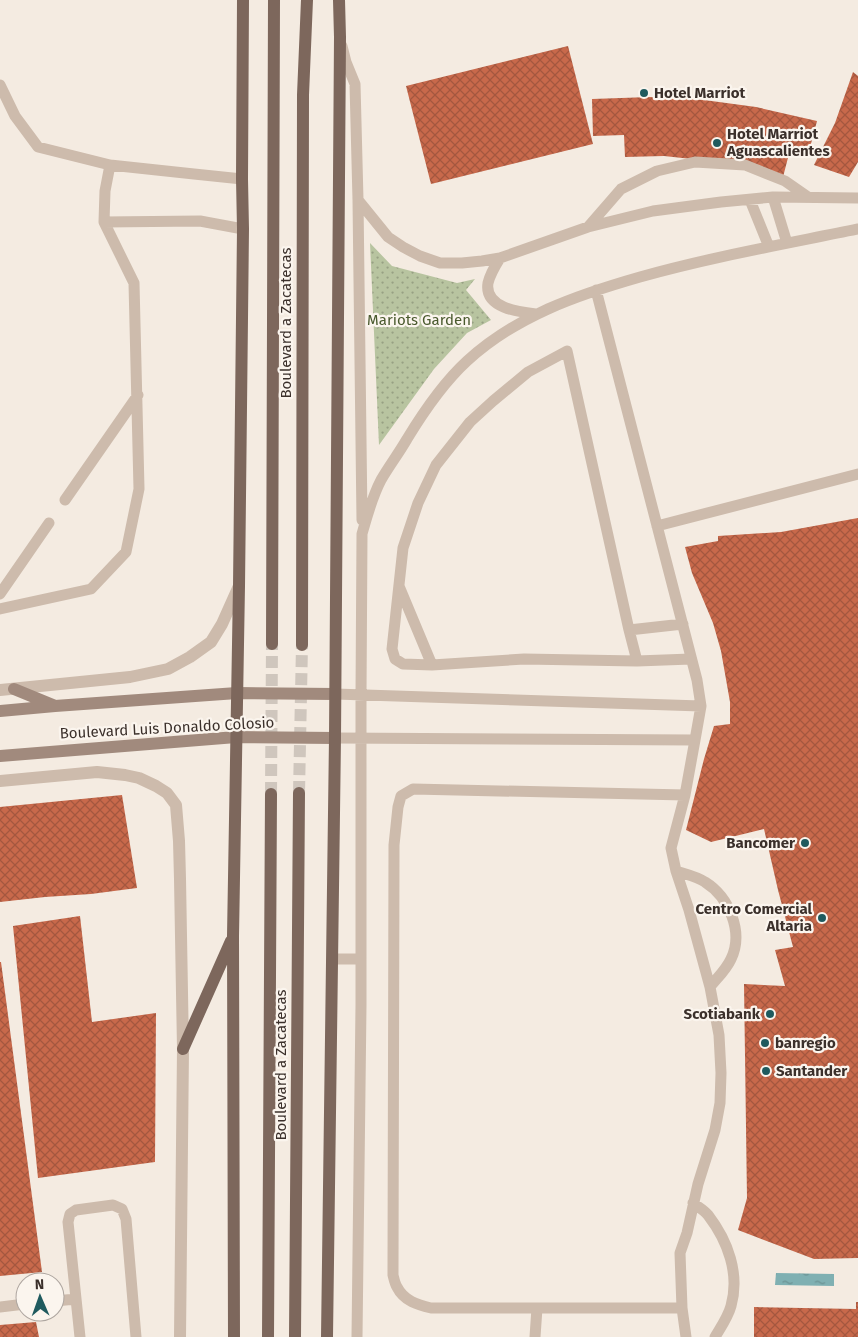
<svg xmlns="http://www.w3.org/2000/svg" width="858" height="1337" font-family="'Fira Sans',sans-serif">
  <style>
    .grass { fill: url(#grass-dots) }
    .water { fill: url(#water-ripples) }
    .building { fill: url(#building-cross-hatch) }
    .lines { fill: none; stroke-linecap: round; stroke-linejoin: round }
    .primary-tunnel { stroke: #cfc6bd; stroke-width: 12; stroke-dasharray: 12 6; stroke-linecap: butt }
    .lane { stroke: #cdbbac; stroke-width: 11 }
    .street { stroke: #cdbbac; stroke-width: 12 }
    .secondary { stroke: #a18a7d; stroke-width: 12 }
    .primary { stroke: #7d675c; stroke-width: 12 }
    .poi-dot { fill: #1f5a5e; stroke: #fbf5ee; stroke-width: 2 }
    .labels { text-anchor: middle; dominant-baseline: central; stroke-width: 4.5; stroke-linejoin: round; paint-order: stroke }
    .poi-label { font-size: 15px; font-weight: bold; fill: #3b302b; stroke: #fbf5ee; text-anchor: start }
    .park-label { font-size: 15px; fill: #4a5a2e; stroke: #fbf5ee }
    .street-label { font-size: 15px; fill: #3b302b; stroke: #fbf5ee }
  </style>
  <defs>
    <pattern id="grass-dots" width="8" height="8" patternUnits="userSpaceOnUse" patternTransform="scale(1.25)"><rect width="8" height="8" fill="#b8c4a0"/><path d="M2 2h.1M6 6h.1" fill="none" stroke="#97a083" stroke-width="1.8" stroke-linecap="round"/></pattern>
    <pattern id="water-ripples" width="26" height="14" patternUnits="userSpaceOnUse" patternTransform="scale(1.25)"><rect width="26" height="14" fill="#7fb0b2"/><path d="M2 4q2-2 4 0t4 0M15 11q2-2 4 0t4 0" fill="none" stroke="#699091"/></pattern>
    <pattern id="building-cross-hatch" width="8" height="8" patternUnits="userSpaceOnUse" patternTransform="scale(1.25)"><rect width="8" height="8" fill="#c8694b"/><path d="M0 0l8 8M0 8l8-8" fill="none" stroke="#a4573f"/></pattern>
  </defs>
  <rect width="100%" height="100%" fill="#f4ebe1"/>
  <path class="grass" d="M370 243 392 266 457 283 475 279 466 290 491 320 467 333 434 369 379 445Z"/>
  <path class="water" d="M776 1273 834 1274V1286L775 1285Z"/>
  <path class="building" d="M568 46 593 144 431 184 406 86Z
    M853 72 858 76V162L849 177 814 165 835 123Z
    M650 97 704 100 756 107 817 121 808 155 790 150 783 177 710 161 664 156 625 157 624 135 593 136 592 99Z
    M858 518V1258L814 1259 738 1230 747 1198 744 984 785 986 775 950 793 947 778 890 764 829 711 842 686 830 704 759 714 726 730 724V702L721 651 713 623 692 573 685 547 718 541V536L781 532Z
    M122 795 137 888 91 894 45 897 0 902V807Z
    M80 916 92 1022 156 1013 155 1162 38 1178 13 926Z
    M0 962H1L42 1272 0 1276Z
    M856 1302H858V1337H754V1307L856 1309Z
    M36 1322 39 1337H0V1325Z"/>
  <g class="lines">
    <path class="primary-tunnel" d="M299 793 302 645
      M271 794 272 644"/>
    <path class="lane" d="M342 46 346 62 355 84 358 200 388 237 403 247 420 256 440 263H462L482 261 500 258 588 227 653 211 721 202 773 197 858 198
      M0 85 15 116 38 147 110 165 194 174 242 179
      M773 197 787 243
      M358 200 362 520
      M750 200 769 247
      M104 222 200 221 243 229
      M588 227 621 189 657 171 695 162 745 165 785 181 808 197
      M500 258C495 266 490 274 488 283 484 308 519 312 536 314
      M596 290 697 680 701 706 695 740 685 795 671 848 676 871 689 910 710 987 719 1035 721 1073 720 1103 715 1130 698 1184 687 1233 680 1253 682 1308 686 1337
      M65 500 138 395
      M657 526 858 474
      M399 586 432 665
      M0 594 49 523
      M0 609 91 589 126 552 139 489 134 283 104 222 105 191 110 165
      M629 630 683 624
      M637 661 629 630 567 351 528 372 493 401 470 422 436 465 418 503 403 548 392 649 395 659 403 664 432 665 524 659 637 661 691 659
      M335 694 701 706
      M335 738 695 740
      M676 871C685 874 696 876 705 882 729 897 744 932 731 959 726 970 717 978 710 987
      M333 959H361
      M693 1203C698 1207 704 1210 708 1215 728 1241 740 1274 731 1306 728 1317 721 1327 715 1337
      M55 1301 76 1299
      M0 1307 25 1304
      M682 1308H431C418 1305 404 1301 397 1287 395 1284 394 1279 393 1275L394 845 398 807 401 796 413 789 685 795
      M80 1337 68 1222 70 1214 76 1210 113 1205 122 1209 126 1219 136 1337
      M357 1337 361 1005V695L362 534C367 516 372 497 381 480 389 466 399 453 407 439 424 411 443 383 467 361 516 316 577 295 640 277 711 257 785 244 858 229
      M535 1337 537 1308"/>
    <path class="street" d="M0 690 130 677 168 669 190 657 211 642 222 624 239 586
      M0 781 97 772 125 775 139 778 156 786 167 793 176 805 179 841 180 879 183 1049 180 1337"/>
    <path class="secondary" d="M14 689 53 705
      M0 711 55 706 237 693 335 694
      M0 756 236 737 335 738"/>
    <path class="primary" d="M272 644 274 0
      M302 645 303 95 307 0
      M183 1049 231 941
      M234 1337 233 936 239 586 243 229 242 179 243 0
      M268 1337 271 794
      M295 1337 299 793
      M327 1337 335 738 340 37 339 0"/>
  </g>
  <g class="poi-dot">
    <circle cx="644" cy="93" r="5"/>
    <circle cx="717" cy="143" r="5"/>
    <circle cx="805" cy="843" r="5"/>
    <circle cx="822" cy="918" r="5"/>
    <circle cx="770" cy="1014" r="5"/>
    <circle cx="765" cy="1043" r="5"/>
    <circle cx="766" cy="1071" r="5"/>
  </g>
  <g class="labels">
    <g class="poi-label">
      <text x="654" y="93">Hotel Marriot</text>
      <text x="727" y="134">Hotel Marriot<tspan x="727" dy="17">Aguascalientes</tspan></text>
      <text x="795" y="843" text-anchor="end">Bancomer</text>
      <text x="812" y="909" text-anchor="end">Centro Comercial<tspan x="812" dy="17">Altaria</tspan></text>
      <text x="760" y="1014" text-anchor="end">Scotiabank</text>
      <text x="775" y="1043">banregio</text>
      <text x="776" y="1071">Santander</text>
    </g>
    <g class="park-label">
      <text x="419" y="320">Mariots Garden</text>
    </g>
    <g class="street-label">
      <text transform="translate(286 323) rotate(-90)">Boulevard a Zacatecas</text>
      <text transform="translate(167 728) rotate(-3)">Boulevard Luis Donaldo Colosio</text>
      <text transform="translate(281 1065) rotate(-90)">Boulevard a Zacatecas</text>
    </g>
  </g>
  <g transform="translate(40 1297) rotate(358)"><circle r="24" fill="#fbf5ee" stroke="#aea6a0"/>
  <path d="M0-4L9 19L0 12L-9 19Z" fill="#1f5a5e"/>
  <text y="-8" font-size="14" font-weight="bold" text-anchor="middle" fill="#3b302b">N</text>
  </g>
</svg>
